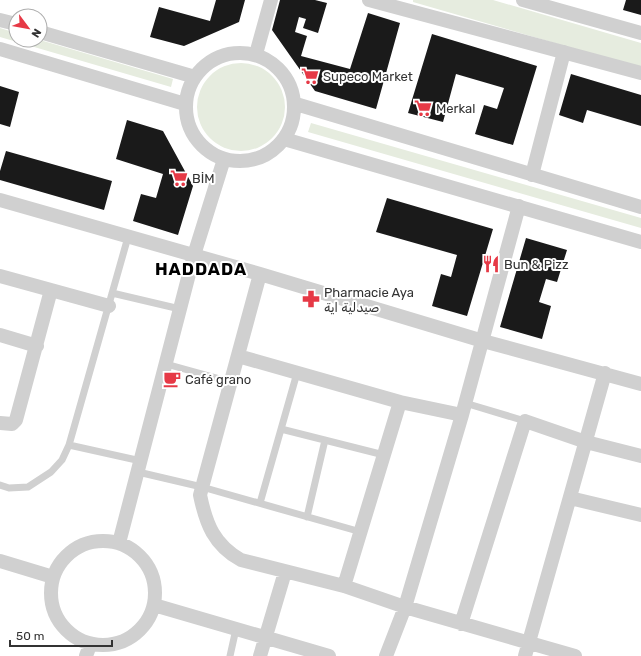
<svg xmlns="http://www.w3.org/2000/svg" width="641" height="656" font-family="Rubik,Vazirmatn,sans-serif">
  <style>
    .green { fill: #e6ecdf }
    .building { fill: #1a1a1a }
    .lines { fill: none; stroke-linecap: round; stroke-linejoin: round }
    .service { stroke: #d0d0d0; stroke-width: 7 }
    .minor { stroke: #d0d0d0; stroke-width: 14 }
    .labels { text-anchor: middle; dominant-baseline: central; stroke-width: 4; stroke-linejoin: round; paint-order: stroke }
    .poi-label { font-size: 13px; fill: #333; stroke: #fff; text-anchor: start }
    .district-label { font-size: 17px; font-weight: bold; letter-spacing: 1px; fill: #000; stroke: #fff }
  </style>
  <rect width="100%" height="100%" fill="#fff"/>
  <path class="green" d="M413 0H493L641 43V68L413 2Z
    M0 28 16 33V40H40L173 79 171 87 0 37Z
    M197 107a44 44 0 1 1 88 0a44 44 0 1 1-88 0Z
    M311 123 641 218V228L308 132Z"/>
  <path class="building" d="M216 0H245L239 22 184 46 150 37 159 7 210 21Z
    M280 0H315L327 3 318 33 303 28 306 19 299 17 295 32 307 36 301 56 350 69 368 13 400 23 376 109 315 91 272 30Z
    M626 0H641V15L623 10Z
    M432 34 537 66 513 145 475 134 484 105 497 109 504 88 456 74 443 122 408 113Z
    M571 74 641 95V126L587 110 583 123 559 115Z
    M0 86 19 92 10 127 0 124Z
    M127 120 163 131 193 186 178 235 133 221 141 194 156 198 163 174 116 159Z
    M6 151 112 181 104 210 0 180V171Z
    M387 198 493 229 467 316 432 306 441 274 451 277 457 255 376 232Z
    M526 238 567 250 557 282 546 279 539 302 551 306 542 339 500 327Z"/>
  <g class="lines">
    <path class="service" d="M112 293 180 309
      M166 364 231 382
      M465 403 525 421
      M281 429 384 455
      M69 445 141 461
      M138 472 202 487 361 532
      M0 485 9 488 28 487 51 472 62 460 69 445 128 237
      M260 503 297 373
      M307 517 325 440
      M230 656 236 629"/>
    <path class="minor" d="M369 0 641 73
      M523 0 641 33
      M0 20 16 24
      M40 32 195 77
      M0 49 185 104
      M186 107a54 54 0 1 1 108 0a54 54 0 1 1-108 0Z
      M256 54 271 0
      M296 104 641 207
      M284 139 641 242
      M532 175 564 52
      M0 200 260 274 483 341 641 384
      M260 274 200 495C206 524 214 545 241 560L344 586 405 607 575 656
      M0 276 109 306
      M0 335 37 346
      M238 356 400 402 462 415
      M0 423 12 424 16 420 51 290
      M570 498 641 515
      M51 593a52 52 0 1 1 104 0a52 52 0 1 1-104 0Z
      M119 543 194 255 224 159
      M0 561 53 577
      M344 586 400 402
      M154 605 329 656
      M461 624 525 421 586 442 641 456
      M86 656 90 645
      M260 656 285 572
      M386 656 405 607 462 415 519 206
      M525 656 605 373"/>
  </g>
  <defs>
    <g id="supermarket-bare" transform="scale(1.38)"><path d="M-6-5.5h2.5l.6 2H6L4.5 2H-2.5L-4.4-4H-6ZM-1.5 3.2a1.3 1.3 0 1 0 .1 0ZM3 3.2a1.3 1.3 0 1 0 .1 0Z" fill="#e63946" stroke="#fff" stroke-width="2.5" paint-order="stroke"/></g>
    <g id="restaurant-bare" transform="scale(1.38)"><path d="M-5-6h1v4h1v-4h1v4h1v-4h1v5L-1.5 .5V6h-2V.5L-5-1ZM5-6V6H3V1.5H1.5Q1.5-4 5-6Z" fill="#e63946" stroke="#fff" stroke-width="2.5" paint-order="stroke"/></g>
    <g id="pharmacy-bare" transform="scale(1.38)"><path d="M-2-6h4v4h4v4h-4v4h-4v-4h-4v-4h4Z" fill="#e63946" stroke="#fff" stroke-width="2.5" paint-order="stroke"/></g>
    <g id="cafe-bare" transform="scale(1.38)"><path d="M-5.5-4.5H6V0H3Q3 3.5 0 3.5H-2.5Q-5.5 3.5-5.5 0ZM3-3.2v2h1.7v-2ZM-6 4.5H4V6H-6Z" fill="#e63946" stroke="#fff" stroke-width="2.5" paint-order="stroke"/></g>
  </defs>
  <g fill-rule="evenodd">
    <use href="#supermarket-bare" x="310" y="76"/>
    <use href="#supermarket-bare" x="423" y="108"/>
    <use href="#supermarket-bare" x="179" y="178"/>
    <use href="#restaurant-bare" x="491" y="264"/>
    <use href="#pharmacy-bare" x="311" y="299"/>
    <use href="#cafe-bare" x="172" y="379"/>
  </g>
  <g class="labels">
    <g class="poi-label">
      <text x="323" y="76">Supeco Market</text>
      <text x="436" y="108">Merkal</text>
      <text x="192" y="178">BİM</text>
      <text x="504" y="264">Bun &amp; Pizz</text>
      <text x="324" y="292">Pharmacie Aya<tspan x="324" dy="15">صيدلية اية</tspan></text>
      <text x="185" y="379">Café grano</text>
    </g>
    <g class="district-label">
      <text x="201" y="269">HADDADA</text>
    </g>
  </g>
  <g transform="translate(28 28) rotate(122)"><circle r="19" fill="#ffffff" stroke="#adadad"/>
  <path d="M0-3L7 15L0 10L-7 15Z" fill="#e63946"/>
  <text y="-6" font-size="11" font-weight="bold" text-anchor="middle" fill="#333333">N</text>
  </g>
  <path d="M10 640v6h102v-6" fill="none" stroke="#333333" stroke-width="2"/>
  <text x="16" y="640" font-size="12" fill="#333333" stroke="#ffffff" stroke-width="3" paint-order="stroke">50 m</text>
</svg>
